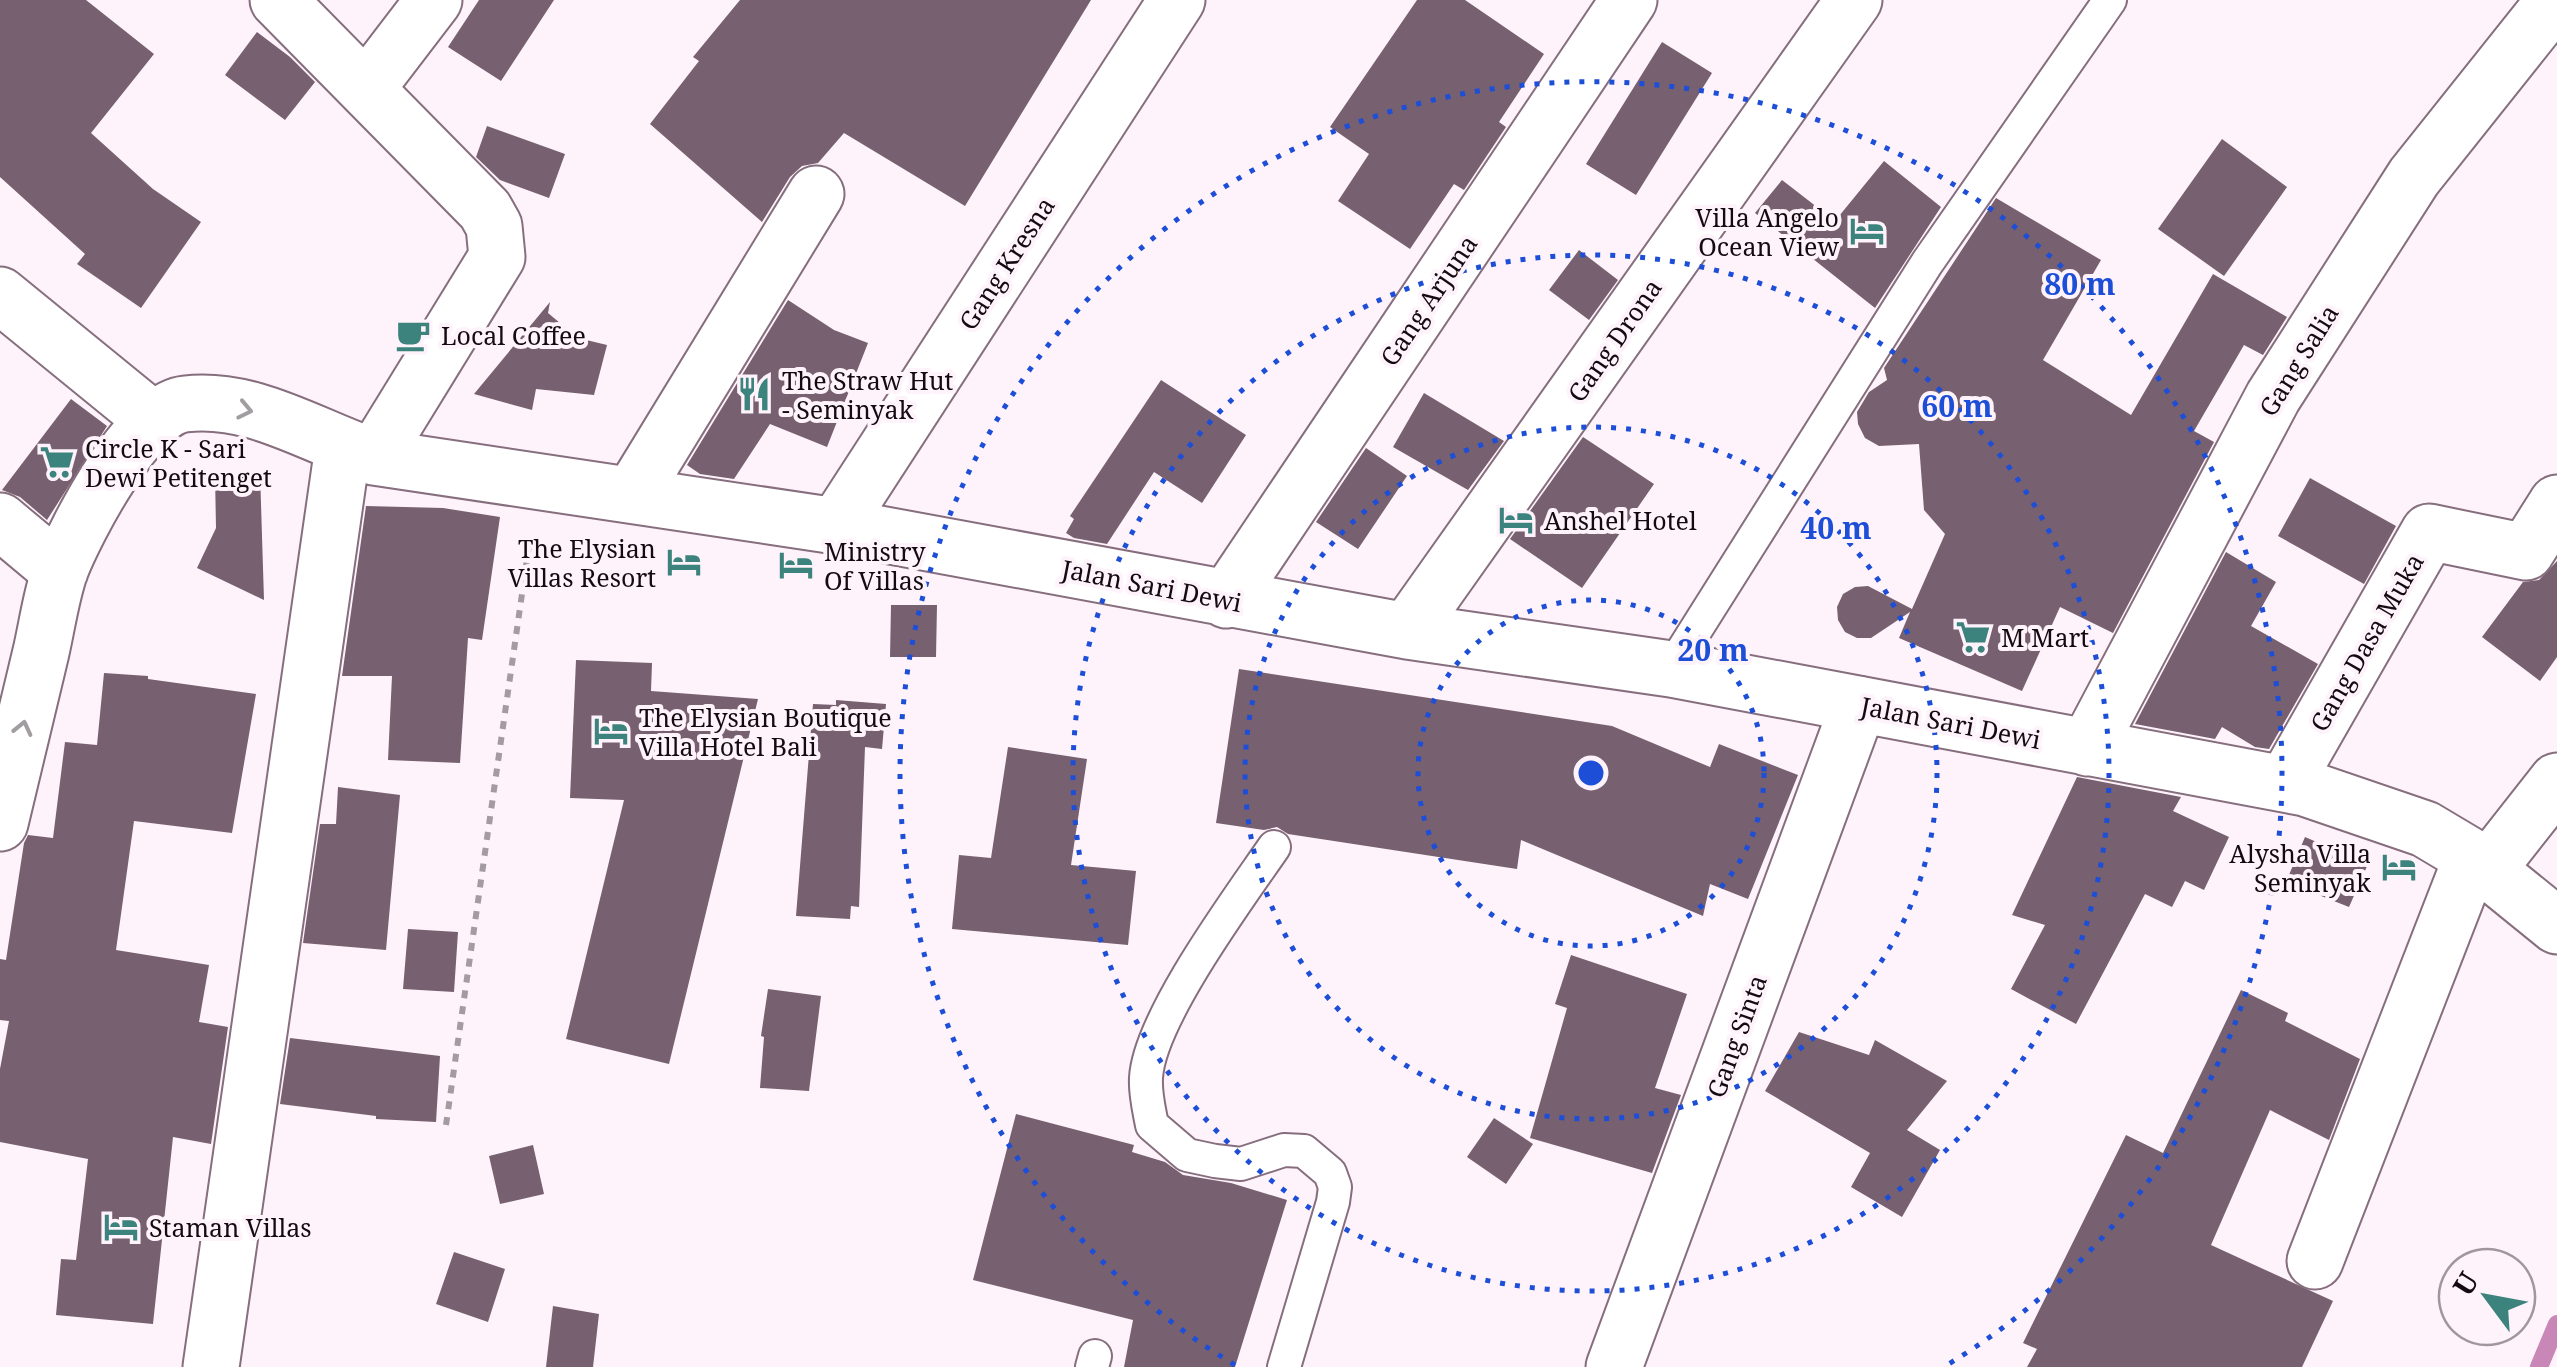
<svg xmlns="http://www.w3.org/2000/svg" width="2557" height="1367" font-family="'Noto Serif',serif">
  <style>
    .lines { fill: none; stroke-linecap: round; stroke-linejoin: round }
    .stream { stroke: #c887b6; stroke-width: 18 }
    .building { fill: #776070 }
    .lane-casing { stroke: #866e7e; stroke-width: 36 }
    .street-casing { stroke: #866e7e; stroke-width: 59 }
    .path { stroke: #a49aa1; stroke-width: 6; stroke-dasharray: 8 8; stroke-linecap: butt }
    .lane { stroke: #fff; stroke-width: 32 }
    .street { stroke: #fff; stroke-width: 55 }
    .oneway { stroke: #a19da0 }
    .ring { fill: none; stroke: #1d4ed8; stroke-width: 5; stroke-dasharray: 5 10 }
    .labels { text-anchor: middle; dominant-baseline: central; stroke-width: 8; stroke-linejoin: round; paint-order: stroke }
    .poi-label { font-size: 25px; fill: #130b11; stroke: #fef3fa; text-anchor: start }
    .street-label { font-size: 25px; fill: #130b11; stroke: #fef3fa }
    .centre { fill: #1d4ed8; stroke: #fef3fa; stroke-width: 5 }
    .ring-label { font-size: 30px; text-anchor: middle; font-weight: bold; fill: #1d4ed8; stroke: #fef3fa; stroke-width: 8; stroke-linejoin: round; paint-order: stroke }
  </style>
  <rect width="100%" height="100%" fill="#fef3fa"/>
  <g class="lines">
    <path class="stream" d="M2539 1367 2557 1324"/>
  </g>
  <path class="building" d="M0 0H86L154 54 91 133 153 189 201 222 141 308 77 264 85 254 0 177Z
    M479 0H554L501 81 448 47Z
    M740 0H1091L965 206 844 133 818 163 802 166 790 177 762 222 650 124 699 61 693 57Z
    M1417 0H1465L1544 54 1499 122 1506 127 1464 190 1454 184 1410 249 1338 201 1369 154 1330 127Z
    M257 32 290 57 315 82 285 120 225 75Z
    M1662 42 1712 73 1636 195 1586 164Z
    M487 126 565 154 549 198 500 180 476 157Z
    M2222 139 2287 187 2224 276 2158 229Z
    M1884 161 1941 207 1875 308 1755 213 1782 180 1835 221Z
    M1996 198 2101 260 2043 360 2131 415 2213 274 2287 317 2263 355 2244 345 2194 431 2214 442 2113 633 2060 607 2022 691 1899 638 1910 612 1871 638H1857L1845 632 1838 620 1837 607 1843 594 1855 587 1868 586 1912 609 1945 534 1924 510 1919 444 1879 446 1865 438 1858 424 1857 412 1869 392 1887 380 1884 368Z
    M1579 250 1618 280 1589 320 1549 290Z
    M788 300 834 330 868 343 827 447 770 424 734 479 700 474 687 465Z
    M550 302 548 313 578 338 607 345 594 395 536 389 532 410 474 394Z
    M1161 380 1246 435 1202 503 1154 472 1107 544 1074 538 1066 533 1074 519 1070 516Z
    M1424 393 1504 441 1468 490 1393 447Z
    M71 399 107 426 47 520 20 497 2 490Z
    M1583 437 1654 484 1582 588 1510 539Z
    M1366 448 1407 476 1358 549 1316 522Z
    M260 472 264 600 197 568 216 528 215 475Z
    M2310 478 2396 526 2364 584 2278 536Z
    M366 506 443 508 500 517 482 640 468 638 460 763 388 760 392 676H342Z
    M2226 552 2276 582 2251 626 2318 664 2269 749 2255 747 2222 727 2215 739 2135 724Z
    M2557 561V657L2540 681 2482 637 2523 582 2539 580Z
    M891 605H937L936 657H890Z
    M576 660 652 663 651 691 758 699 669 1064 566 1039 624 800 570 798Z
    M1239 669 1612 726 1710 767 1719 744 1798 775 1748 899 1710 884 1703 916 1521 840 1517 869 1288 834 1277 827 1264 830 1216 823Z
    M104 673 148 676V679L256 694 232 833 134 821 116 950 209 965 199 1022 228 1027 211 1144 173 1137 153 1324 56 1315 61 1259 76 1260 88 1159 0 1142V1069L9 1021 0 1020V959L6 960 24 843 28 835 53 838 65 742 97 745Z
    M836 700 886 704 882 749 865 747 859 907 851 906 850 919 796 916 813 704 836 705Z
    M1008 747 1087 759 1071 865 1136 871 1128 945 952 929 959 855 991 858Z
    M2077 777 2181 797 2173 811 2229 837 2204 890 2185 881 2172 907 2145 894 2076 1024 2011 989 2045 925 2012 915Z
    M338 787 400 795 386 950 303 943 320 824H336Z
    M2305 837 2368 864 2349 907 2286 882Z
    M408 929 458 932 454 992 403 989Z
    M1571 955 1687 994 1655 1088 1681 1095 1652 1173 1530 1138 1567 1008 1555 1004Z
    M768 989 821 996 809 1091 760 1088 764 1037 761 1036Z
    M2241 990 2288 1013 2285 1021 2360 1059 2329 1140 2270 1110 2211 1245 2333 1301 2302 1367H2027L2037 1349 2023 1343 2126 1135 2163 1153Z
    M1799 1032 1869 1055 1875 1040 1947 1081 1907 1130 1940 1150 1902 1217 1851 1187 1870 1153 1765 1091Z
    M290 1038 440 1056 436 1122 376 1119V1116L280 1104Z
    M1016 1114 1134 1145 1132 1152 1165 1162 1183 1175 1231 1183 1287 1200 1235 1367H1124L1133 1320 973 1280Z
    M1494 1118 1533 1144 1506 1184 1467 1157Z
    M533 1145 544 1194 500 1204 489 1156Z
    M454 1252 505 1269 488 1322 436 1304Z
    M553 1306 599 1314 593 1367H546Z"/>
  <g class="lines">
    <g class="lane-casing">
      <path id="lane" d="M1671 669 1927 263 2110 0
        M1274 847C1239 898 1149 1019 1146 1078 1145 1094 1149 1109 1152 1125L1187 1155 1215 1161 1241 1164 1284 1150 1304 1151 1330 1173 1335 1187 1333 1202 1284 1367
        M1092 1367 1095 1356"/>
    </g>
    <g class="street-casing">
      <path id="street" d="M278 0 485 210 494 226 497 257 374 457
        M366 89 434 0
        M0 295 152 419
        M632 495 816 194
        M0 521 60 571
        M836 526 1177 0
        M1226 600 1629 0
        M1407 631 1854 0
        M2087 748 2273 397 2414 177 2555 0
        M2285 784 2429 532 2526 552 2557 503
        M0 823C14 766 27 709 41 652 47 626 51 596 60 570 76 529 138 409 185 404 252 396 312 436 374 457L836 526 1407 631 1671 669 2305 788 2425 829 2472 857 2557 926
        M2487 870 2557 781
        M2315 1261 2472 857
        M211 1367 343 447
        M1614 1367 1859 704"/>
    </g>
    <path class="path" d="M446 1125 530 538"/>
    <use href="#lane" class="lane"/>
    <use href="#street" class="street"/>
  </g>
  <defs><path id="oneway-chevron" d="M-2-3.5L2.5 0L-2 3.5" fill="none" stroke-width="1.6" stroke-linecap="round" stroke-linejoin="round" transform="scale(2.5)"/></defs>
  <g class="oneway">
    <use href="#oneway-chevron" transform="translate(245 410) rotate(12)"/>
    <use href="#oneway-chevron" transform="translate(23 728) rotate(-77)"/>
  </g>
  <g class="ring">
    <circle cx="1591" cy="773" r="173"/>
    <circle cx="1591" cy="773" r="346"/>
    <circle cx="1591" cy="773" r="518"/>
    <path d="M1235 1365A691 691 0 1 1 1947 1365"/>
  </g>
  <defs>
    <g id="hotel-bare" transform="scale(2.7)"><path d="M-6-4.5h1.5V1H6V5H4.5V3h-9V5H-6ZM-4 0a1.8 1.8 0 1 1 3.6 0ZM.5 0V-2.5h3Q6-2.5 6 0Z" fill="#3c837d" stroke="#fef3fa" stroke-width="2.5" paint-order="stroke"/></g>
    <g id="cafe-bare" transform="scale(2.7)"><path d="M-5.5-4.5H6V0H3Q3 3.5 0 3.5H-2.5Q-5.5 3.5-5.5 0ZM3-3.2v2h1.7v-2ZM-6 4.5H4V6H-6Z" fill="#3c837d" stroke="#fef3fa" stroke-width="2.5" paint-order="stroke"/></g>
    <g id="restaurant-bare" transform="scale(2.7)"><path d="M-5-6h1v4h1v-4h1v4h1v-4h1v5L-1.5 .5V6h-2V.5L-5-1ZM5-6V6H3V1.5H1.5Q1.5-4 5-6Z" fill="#3c837d" stroke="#fef3fa" stroke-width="2.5" paint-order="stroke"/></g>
    <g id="supermarket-bare" transform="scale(2.7)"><path d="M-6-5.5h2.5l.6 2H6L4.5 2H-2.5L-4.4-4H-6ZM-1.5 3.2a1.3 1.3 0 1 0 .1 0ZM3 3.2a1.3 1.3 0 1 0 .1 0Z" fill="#3c837d" stroke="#fef3fa" stroke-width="2.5" paint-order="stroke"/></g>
  </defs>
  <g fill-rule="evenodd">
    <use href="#hotel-bare" x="1867" y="231"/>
    <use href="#cafe-bare" x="413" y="335"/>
    <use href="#restaurant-bare" x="754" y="394"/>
    <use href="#supermarket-bare" x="57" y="462"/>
    <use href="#hotel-bare" x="1516" y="520"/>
    <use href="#hotel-bare" x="684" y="562"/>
    <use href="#hotel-bare" x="796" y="565"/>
    <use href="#supermarket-bare" x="1973" y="637"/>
    <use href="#hotel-bare" x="611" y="731"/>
    <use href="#hotel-bare" x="2399" y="867"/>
    <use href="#hotel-bare" x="121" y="1227"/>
  </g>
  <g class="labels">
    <g class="poi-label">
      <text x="1839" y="217" text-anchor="end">Villa Angelo<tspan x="1839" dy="29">Ocean View</tspan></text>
      <text x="441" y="335">Local Coffee</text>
      <text x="782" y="380">The Straw Hut<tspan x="782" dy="29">- Seminyak</tspan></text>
      <text x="85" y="448">Circle K - Sari<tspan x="85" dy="29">Dewi Petitenget</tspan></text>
      <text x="1544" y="520">Anshel Hotel</text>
      <text x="656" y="548" text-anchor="end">The Elysian<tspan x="656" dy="29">Villas Resort</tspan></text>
      <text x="824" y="551">Ministry<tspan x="824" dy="29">Of Villas</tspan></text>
      <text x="2001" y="637">M Mart</text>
      <text x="639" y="717">The Elysian Boutique<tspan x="639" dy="29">Villa Hotel Bali</tspan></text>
      <text x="2371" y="853" text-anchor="end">Alysha Villa<tspan x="2371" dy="29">Seminyak</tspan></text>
      <text x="149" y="1227">Staman Villas</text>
    </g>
    <g class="street-label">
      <text transform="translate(1006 263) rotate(-57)">Gang Kresna</text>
      <text transform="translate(1428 300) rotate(-56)">Gang Arjuna</text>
      <text transform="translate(1614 340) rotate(-55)">Gang Drona</text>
      <text transform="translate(2298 360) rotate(-58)">Gang Salia</text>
      <text transform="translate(1152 585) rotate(11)">Jalan Sari Dewi</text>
      <text transform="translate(2366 642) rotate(-60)">Gang Dasa Muka</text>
      <text transform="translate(1951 722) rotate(11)">Jalan Sari Dewi</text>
      <text transform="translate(1736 1036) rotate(-70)">Gang Sinta</text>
    </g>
  </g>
  <circle cx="1591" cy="773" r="15" class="centre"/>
  <g class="ring-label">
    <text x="2080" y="295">80 m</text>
    <text x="1957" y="417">60 m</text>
    <text x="1836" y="539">40 m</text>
    <text x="1713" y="661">20 m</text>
  </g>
  <g transform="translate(2487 1297) rotate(302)"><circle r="48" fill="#fef3fa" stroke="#a0969d" stroke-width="2.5"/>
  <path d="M0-8L18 38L0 25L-18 38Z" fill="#3c837d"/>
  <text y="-15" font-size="28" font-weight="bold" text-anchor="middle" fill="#130b11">U</text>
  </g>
</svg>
